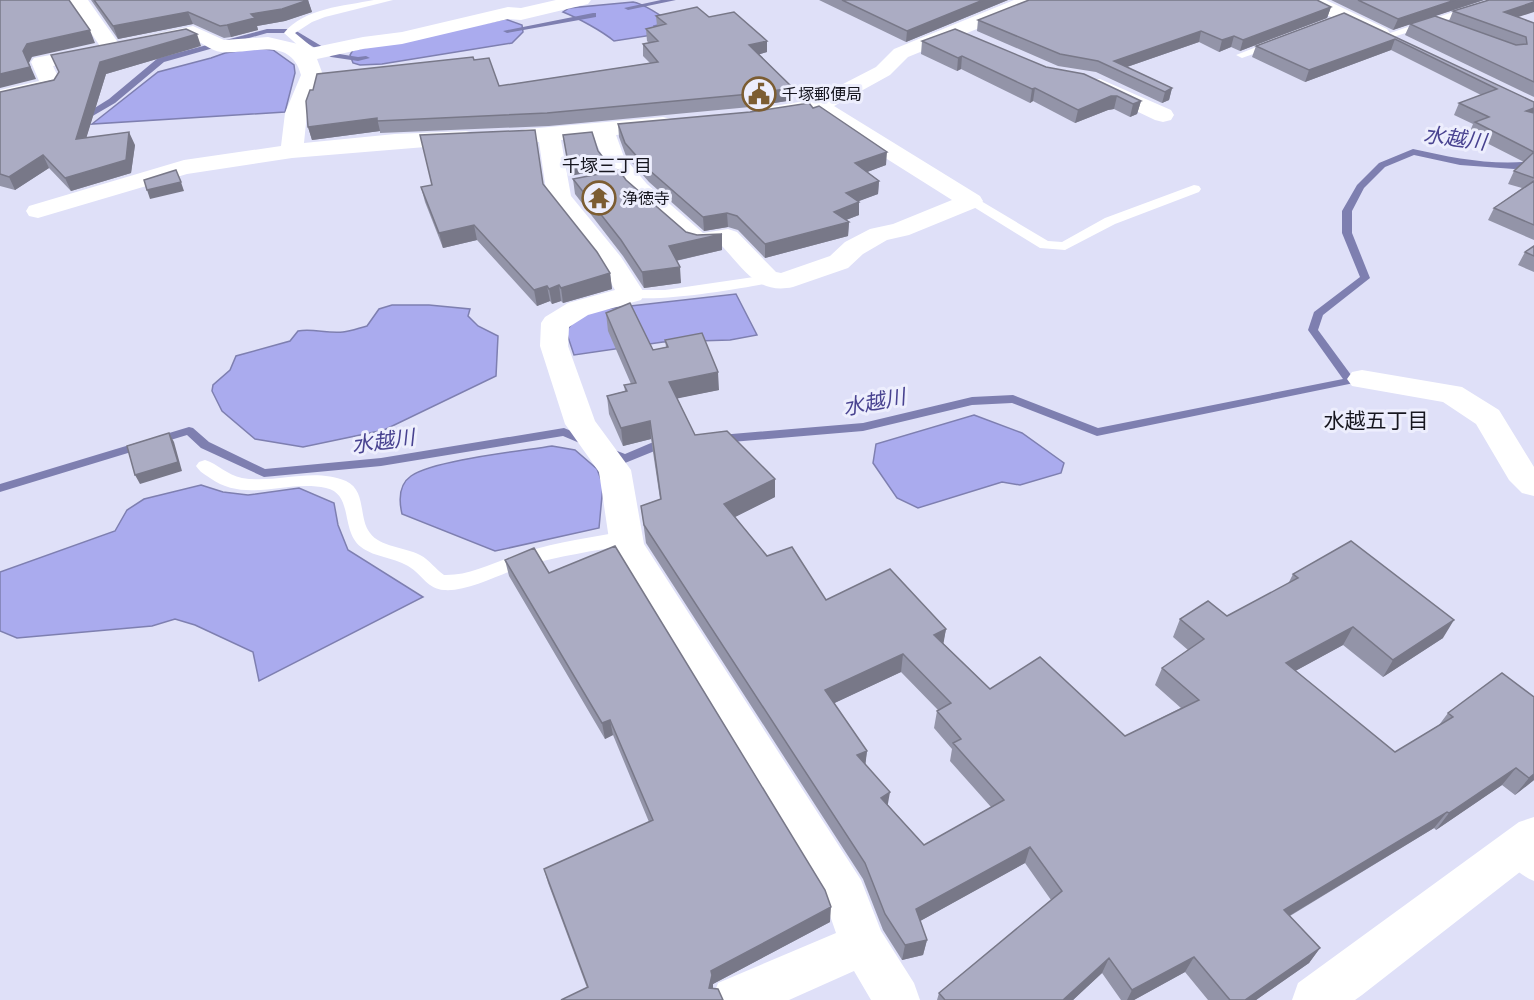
<svg xmlns="http://www.w3.org/2000/svg" width="1534" height="1000" font-family="Montserrat,'Noto Sans JP',sans-serif">
  <style>
    .water { fill: #aaabee; stroke: #7e7fb0; stroke-width: 1.5 }
    .lines { fill: none; stroke-linecap: round; stroke-linejoin: round }
    .stream { fill: #7e7fb0; fill-rule: evenodd }
    .service { fill: #fff; fill-rule: evenodd }
    .minor { fill: #fff; fill-rule: evenodd }
    .wall { fill: #9394a8; fill-rule: evenodd }
    .shaded-wall { fill: #787888 }
    .building { fill: #abacc3; stroke: #787888; stroke-width: 1.5; fill-rule: evenodd }
    .labels { text-anchor: middle; dominant-baseline: central; stroke-width: 6; stroke-linejoin: round; paint-order: stroke }
    .far-poi-label { font-size: 16px; fill: #171720; stroke: #edeefd; text-anchor: start }
    .far-neighbourhood-label { font-size: 18px; fill: #171720; stroke: #edeefd }
    .water-label { font-size: 21px; font-style: italic; fill: #484290; stroke: #edeefd }
    .neighbourhood-label { font-size: 21px; fill: #171720; stroke: #edeefd }
  </style>
  <rect width="100%" height="100%" fill="#dfe0f8"/>
  <path class="water" d="M633 2C642 3 662 16 670 22L654 26 659 34 614 41C602 31 578 18 563 12L569 8Z
    M505 19 522 25 523 32 512 43 382 64 360 65 353 63 350 55 353 50Z
    M256 48 273 50 294 65 295 73 285 112 92 124 158 72 211 58 225 53Z
    M736 294 757 335 730 340 663 342 574 355 566 331 575 320 595 310Z
    M392 305H429L470 309 468 316 478 326 498 336 496 376 384 430 303 447 255 439 222 411 212 391 213 385 230 370 236 356 290 341 298 331C313 328 327 334 343 332 351 331 359 328 367 326L379 309Z
    M974 415 1022 433 1064 463 1061 473 1020 485 1002 482 918 508 897 498 873 463 876 444Z
    M552 446 575 450 597 469 603 485 599 528 495 551 402 514C399 501 398 485 411 476 434 460 522 451 552 446Z
    M201 485 223 492 248 495 299 488 334 503 338 525 348 550 423 597 259 681 253 652 195 625 175 619 152 626 17 638 0 631V572L115 531 127 510 144 499Z"/>
  <g class="lines">
    <path class="stream" d="M661 0H676L628 10 624 8Z
      M593 13H596V17L507 33 503 31Z
      M267 29H293L333 53 358 57 366 56 370 58 358 61 331 57 289 33H267L164 62 115 103 84 121 77 119 109 99 158 58Z
      M1413 149C1453 158 1493 166 1534 161V167L1514 169 1460 165 1414 155 1385 167 1364 188 1352 211V233L1370 278 1323 315 1318 330 1354 379 1355 381 1354 383 1097 436 1012 403 972 405 863 431 720 443 714 439 720 435 863 423 972 397 1013 395 1098 428 1343 379 1308 330 1314 312 1360 277 1342 233V211L1357 185 1379 163Z
      M189 427 193 428 209 442 265 469 381 458 564 428 593 440 595 443 589 447 563 436 381 466 264 477 201 448 187 435 0 492V484Z
      M667 441 673 445 671 448 657 450 625 463 603 454 601 451 607 447 625 454 651 443Z"/>
    <path class="service" d="M374 0H393L325 17 312 22 295 33 318 52V56H310L284 33C304 8 344 6 374 0Z
      M1474 5 1479 8 1478 10 1390 38 1386 39 1381 36Z
      M1277 39 1281 40V44L1242 58 1236 55Z
      M1194 185 1199 186 1201 189 1199 192 1115 224 1065 250 1040 248 964 201 971 197 976 198 1048 241 1062 242 1105 218Z
      M768 275 773 276 775 279 773 282C752 287 635 307 624 294L631 290H665Z
      M205 460C218 464 227 475 242 478 277 484 311 467 346 481 367 491 358 518 370 533 380 547 405 547 420 555 430 560 435 569 444 575 471 576 499 560 525 552 558 542 592 537 626 531L633 533 635 538 633 543 626 545C593 551 560 556 527 565 504 572 469 592 444 590 428 589 423 576 411 568 396 557 375 558 361 547 340 531 354 494 326 488 287 479 246 504 210 478 204 474 200 472 196 466L199 462Z
      M1514 840 1522 843 1534 854V881C1521 876 1508 864 1502 851L1506 843Z"/>
    <path class="minor" d="M68 0H88L122 48 119 52 106 53 104 55 53 66 62 85 59 90 0 104V90L39 81 31 62 34 58 100 46Z
      M556 0H591L588 4 521 20 508 19 402 44 363 49 317 59 323 75 307 113 304 143 395 134 466 131 474 133 477 138 474 143 292 158 187 174 38 218 29 216 26 211 29 206 184 160 281 146 285 113 301 75C290 35 251 55 221 52 210 51 202 41 191 39 175 36 158 49 141 45L138 41 141 37 193 26 224 40 268 37 298 44 306 49 363 37 402 32 508 7 521 8Z
      M1014 0H1041L1038 4 908 57 890 75 834 106 980 196 983 201 980 206 909 235 887 240 863 254 848 268 793 287C757 295 743 268 722 246L697 249 688 246C652 214 610 184 594 137L561 140 571 196 621 257 645 294 641 300 588 315 569 327 568 346 595 421 631 470 644 544 861 880 881 931 914 983 920 1000H871L854 971 789 1000H712L718 983 836 933 826 904 610 546 599 472 565 424 540 346 541 323 545 317 568 303 615 290 601 266 547 197 539 142 518 141 515 136 518 131 526 129 663 117 671 119 674 124 671 129 616 135 624 157 647 184 703 233 728 229 737 232 776 272 781 273 830 256 845 242 870 229 893 224 952 200 814 113 768 120 760 118 757 113 760 108 812 100 876 67 894 49Z
      M1301 0H1326L1387 29 1390 33 1387 37H1373L1304 4Z
      M1100 79 1171 110 1174 115 1171 120 1163 122 1155 120 1092 90 1089 85 1092 80Z
      M1362 370 1462 387 1499 410 1534 467V496L1522 493 1509 480 1476 424 1443 402 1352 386 1347 379 1352 372Z
      M1534 817V861L1362 995 1355 1000H1292L1298 983 1519 822Z"/>
  </g>
  <path class="wall" d="M91 0H308L312 12 285 21 257 26 258 30 231 37 224 38 193 24 118 39Z
    M819 0H1008L906 42Z
    M1331 0H1484L1410 24 1449 21 1453 11 1518 17 1534 23V97L1405 35 1410 24 1393 30Z
    M1331 7 1327 18 1240 51 1231 47 1219 52 1199 42 1127 67 1172 88 1169 100 1162 103 1096 72 1058 66 977 31 978 20Z
    M1344 13 1534 102V240L1488 220 1494 208 1522 188 1508 184 1514 171 1524 162 1469 134 1473 124 1454 115 1459 103 1481 95 1391 50 1305 82 1252 57 1256 46Z
    M656 16 709 17 767 52 759 54 793 88V100L750 107 549 126 380 133V131L312 140 308 127 474 60 499 86 650 63 643 56V44L649 43 647 41 646 29 657 26Z
    M922 41 1046 67 1141 101 1137 114 1130 117 1114 109 1108 110 1075 123 1033 101 1030 103 961 69 957 71 921 54Z
    M201 46 106 74 86 138 135 145 131 173 71 191 49 168 15 190 0 186V92Z
    M813 108 886 165 867 172 879 181 878 194 858 201 859 202V215L846 220 849 222 848 236 765 258 738 230 728 227 704 231 649 182 626 156 619 137 618 124Z
    M573 179 626 180 686 232 697 235 722 234V250L676 261 681 283 644 288 623 256 575 194Z
    M543 184 610 273 612 289 563 303 561 301 552 304 550 301 537 306 477 240 443 248 425 202 421 187Z
    M1534 246V272L1518 265 1525 252Z
    M606 313 653 350 666 347 665 340 719 390 677 398 695 435 775 479V497L735 517 767 556 826 600 946 629 943 643 990 689 1125 736 1181 708 1155 685 1162 668 1188 650 1173 637 1180 619 1227 616 1288 584 1293 574 1443 638 1383 677 1343 645 1295 671 1395 752 1439 725 1448 713 1534 697V780L1515 795 1502 785 1436 830 1434 828 1290 916 1320 948 1309 963 1256 1000H1208L1185 972 1134 1000H1121L1102 973 1073 1000H937L939 993 1051 900 1025 863 920 921 927 940 923 955 902 960 883 930 863 879 646 543 641 506 660 499 651 439 623 446 609 414 607 396 625 391 624 385 631 384 608 331ZM901 672 938 710 937 711 934 728 952 749 950 761 991 807 924 845 888 805 865 764 867 751 834 703Z
    M505 560 549 573 830 922 713 984V988H587L548 883 544 869 649 822 613 735 605 739 509 576Z"/>
  <path class="shaded-wall" d="M308 0 312 12 285 21 257 26 258 30 231 37 227 25 251 14Z
    M983 0H1008L906 42 907 31Z
    M1455 0H1484L1393 30 1398 19Z
    M1534 2V12L1500 23 1504 12Z
    M1331 7 1327 18 1240 51 1243 40Z
    M188 12 193 24 118 39 113 26Z
    M90 30 95 43 32 57 29 63 36 79 0 88V74L23 51 27 44Z
    M1201 31 1199 42 1118 70 1114 61Z
    M197 34 201 46 106 74 82 152 76 139 100 62Z
    M1234 36 1231 47 1219 52 1222 40Z
    M1395 39 1391 50 1305 82 1309 70Z
    M767 41V52L750 57 749 45Z
    M962 56 961 69 957 71 958 58Z
    M793 88V100L750 107V94Z
    M1035 88 1033 101 1030 103 1032 89Z
    M1172 88 1169 100 1162 103 1165 92Z
    M1111 96H1117L1114 109 1108 110 1075 123 1078 110Z
    M1141 101 1137 114 1130 117 1133 104Z
    M1534 108V118L1526 111Z
    M377 118 380 131 312 140 308 127Z
    M129 132 135 145 131 173 71 191 65 178Z
    M887 152 886 165 854 177 855 163Z
    M43 155 49 168 15 190 9 177Z
    M606 161 607 169 570 176 569 168Z
    M879 181 878 194 846 206V193Z
    M181 182 184 191 150 199 147 190Z
    M859 202V215L833 225 834 212Z
    M727 213 728 227 704 231 703 217Z
    M849 222 848 236 765 258V244Z
    M474 225 477 240 443 248 439 233Z
    M722 234V250L670 262 669 246Z
    M680 267 681 283 644 288 642 272Z
    M610 273 612 289 563 303 561 288Z
    M559 285 561 301 552 304 549 289Z
    M547 286 550 301 537 306 534 290Z
    M718 372 719 390 670 400 669 382Z
    M650 421 651 439 623 446 621 428Z
    M169 433 174 442 182 471 140 484 135 475Z
    M775 479V497L725 522 724 504Z
    M1454 620 1443 638 1383 677 1393 660Z
    M1353 627 1343 645 1277 681 1286 663Z
    M946 629 943 646 934 635Z
    M903 654 901 672 824 708 825 690Z
    M610 720 613 735 605 739 602 723Z
    M867 751 865 768 857 755Z
    M1516 768 1502 785 1436 830 1449 813Z
    M1534 774V780L1515 795 1529 778Z
    M890 792 887 809 881 798Z
    M1447 812 1434 828 1274 925 1284 910Z
    M1030 847 1025 863 913 925 916 909Z
    M831 907 830 922 713 984V989L709 988 711 971Z
    M927 940 923 955 902 960 905 945Z
    M1320 948 1309 963 1256 1000H1245Z
    M1194 957 1185 972 1134 1000H1127L1132 990Z
    M1109 958 1102 973 1073 1000H1063Z"/>
  <path class="building" d="M0 0H69L90 30 27 44 23 51 30 67 0 74Z
    M94 0H308L282 9 251 14 255 18 227 25 220 26 188 12 113 26Z
    M842 0H983L907 31Z
    M1029 0H1317L1331 7 1243 40 1234 36 1222 40 1201 31 1114 61 1172 88 1165 92 1098 61 1060 54 978 20Z
    M1358 0H1455L1398 19Z
    M1489 0H1534V2L1504 12 1534 23V82L1410 24 1435 16 1516 45 1527 44 1526 37 1453 11Z
    M697 7 709 17 734 12 767 41 749 45 793 88 750 94 547 113 377 121V118L308 127 306 101 310 90H313L317 74 473 57 474 60 489 58 499 86 658 62 643 44 658 41 646 29 666 24 656 16Z
    M1344 13 1534 102V108L1526 111 1534 113V178L1514 171 1534 152 1475 122 1489 117 1459 103 1497 89 1395 39 1309 70 1256 46Z
    M186 29 197 34 100 62 76 139 129 132 126 160 65 178 43 155 9 177 0 174V92L54 80 59 72 51 55Z
    M955 29 1046 67 1084 74 1141 101 1133 104 1117 96H1111L1078 110 1035 88 1032 89 962 56 958 58 922 41Z
    M809 103 813 108 819 106 887 152 855 163 879 181 846 193 859 202 834 212 849 222 765 244 737 216 727 213 703 217 648 169 625 143 618 124 750 112Z
    M535 130 543 184 597 252 610 273 561 288 559 285 549 289 547 286 534 290 474 225 439 233 421 187 432 185 420 135Z
    M592 132 598 151 606 161 569 168 563 135Z
    M176 170 181 182 147 190 144 180Z
    M619 170 626 180 686 232 697 235 722 234 669 246 680 267 642 272 621 240 573 179Z
    M1534 181V225L1494 208Z
    M1534 246V256L1525 252Z
    M630 303 653 350 668 347 665 340 702 333 718 372 669 382 695 435 727 431 775 479 724 504 767 556 792 547 826 600 890 569 946 629 934 635 990 689 1040 657 1125 736 1199 700 1162 668 1204 639 1180 619 1208 601 1227 616 1298 578 1293 574 1351 541 1454 620 1393 660 1353 627 1286 663 1395 752 1453 717 1448 713 1502 673 1534 697V774L1529 778 1516 768 1449 813 1447 812 1284 910 1320 948 1245 1000H1230L1194 957 1132 990 1109 958 1063 1000H945L939 993 1062 891 1030 847 916 909 927 940 905 945 885 914 865 863 644 525 641 506 661 499 650 421 621 428 607 396 627 391 624 385 636 383 606 313ZM903 654 951 703 937 711 961 739 953 743 1004 800 924 845 881 798 890 792 857 755 867 751 825 690Z
    M169 433 178 462 135 475 127 446Z
    M615 546 825 890 831 907 711 971 712 975 709 988 718 989 723 1000H561L588 987 544 869 653 820 610 720 602 723 505 560 534 548 549 573Z"/>
  <defs>
    <g id="civic-ring" transform="scale(1.725)"><circle r="9.5" fill="#edeefd" stroke="#7c5d32" stroke-width="1.5"/><path d="M-.6-6.5H3V-4.5H.6V-3L4-1V1h2V6H-6V1h2V-1L-.6-3ZM-1.2 2.5V6h2.4V2.5Z" fill="#7c5d32"/></g>
    <g id="temple-ring" transform="scale(1.725)"><circle r="9.5" fill="#edeefd" stroke="#7c5d32" stroke-width="1.5"/><path d="M0-6L5-2H3V0L6.5 2.5H4V6H1.5V3h-3V6H-4V2.5H-6.5L-3 0V-2H-5Z" fill="#7c5d32"/></g>
  </defs>
  <g fill-rule="evenodd">
    <use href="#civic-ring" x="759" y="94"/>
    <use href="#temple-ring" x="599" y="198"/>
  </g>
  <g class="labels">
    <g class="far-poi-label">
      <text x="782" y="94">千塚郵便局</text>
      <text x="622" y="198">浄徳寺</text>
    </g>
    <g class="far-neighbourhood-label">
      <text x="607" y="166">千塚三丁目</text>
    </g>
    <g class="water-label">
      <text transform="translate(1455 138) rotate(7)">水越川</text>
      <text transform="translate(874 402) rotate(-11)">水越川</text>
      <text transform="translate(383 441) rotate(-8)">水越川</text>
    </g>
    <g class="neighbourhood-label">
      <text x="1376" y="420">水越五丁目</text>
    </g>
  </g>
</svg>
